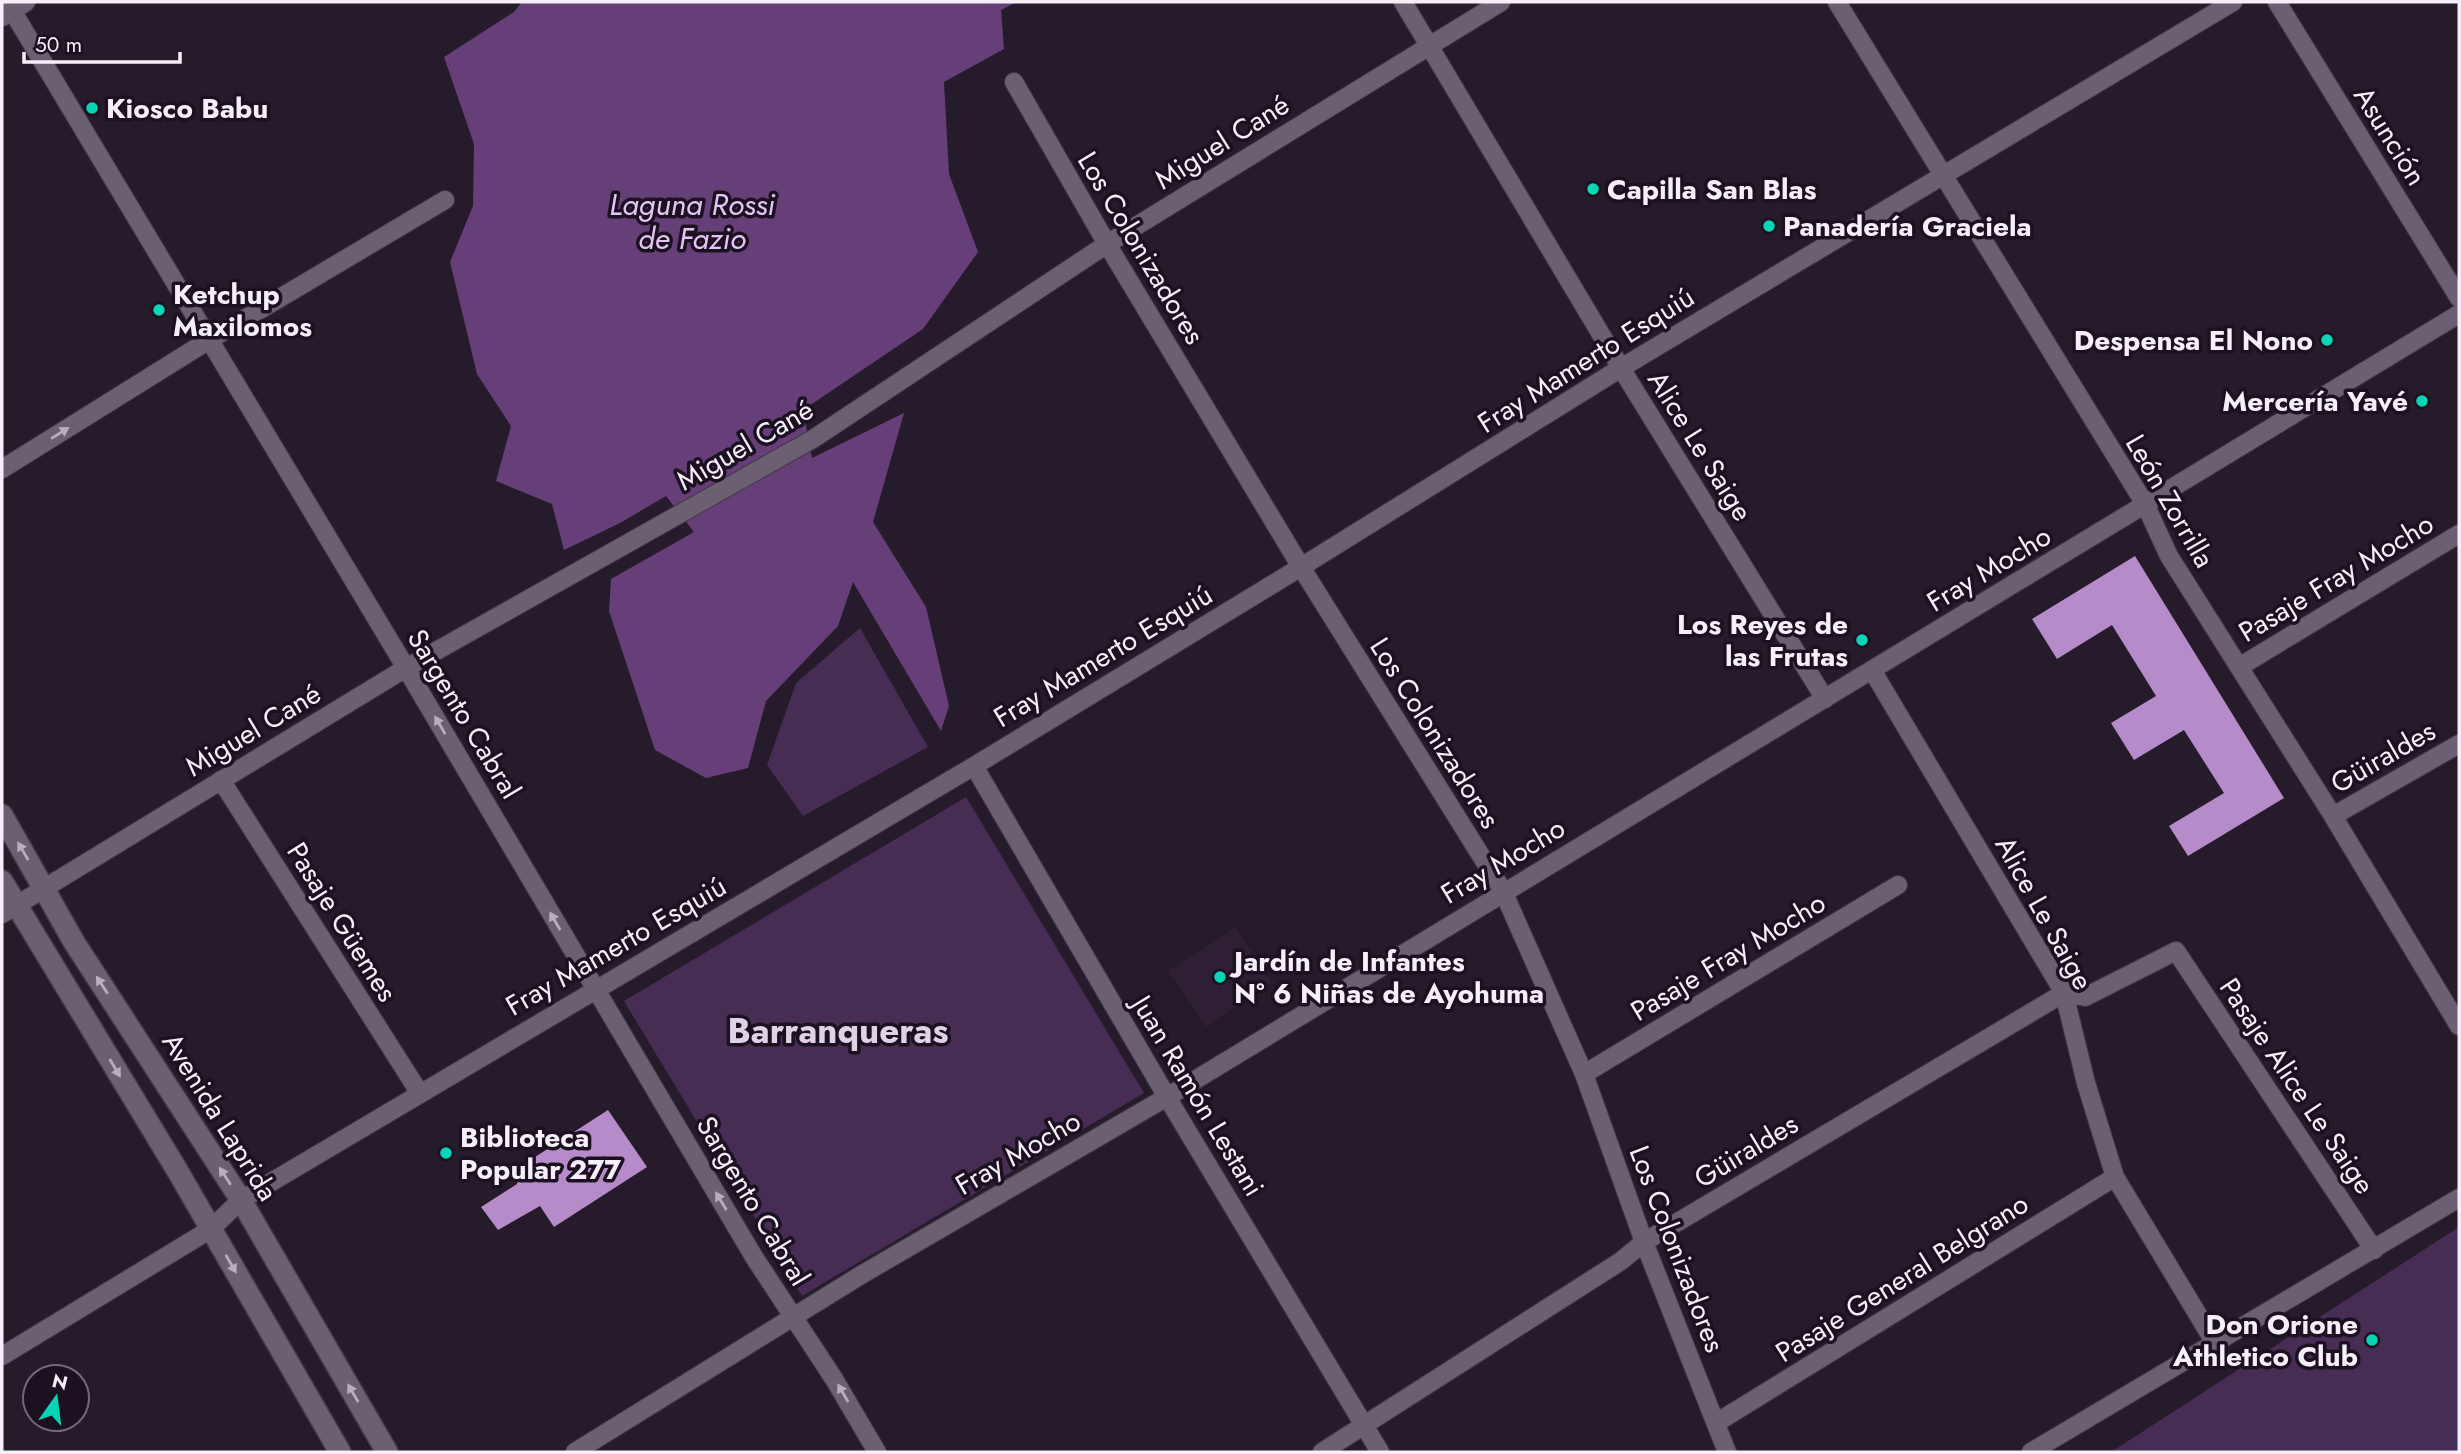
<svg xmlns="http://www.w3.org/2000/svg" width="2461" height="1454" font-family="Jost,sans-serif">
  <style>
    .built { fill: #2e1f35 }
    .green { fill: #472c54 }
    .water { fill: #663f78 }
    .building { fill: #b58bc9 }
    .lines { fill: none; stroke-linecap: round; stroke-linejoin: round }
    .minor-casing { stroke: #413846; stroke-width: 20 }
    .secondary-casing { stroke: #413846; stroke-width: 24 }
    .minor { stroke: #6c5f72; stroke-width: 18 }
    .secondary { stroke: #6c5f72; stroke-width: 21 }
    .oneway { fill: #b8aebd }
    .poi-dot { fill: #08d5b5; stroke: #1c1121; stroke-width: 2.5 }
    .labels { text-anchor: middle; dominant-baseline: central; stroke-width: 7; stroke-linejoin: round; paint-order: stroke }
    .poi-label { font-size: 28px; font-weight: bold; fill: #f6effa; stroke: #1c1121; text-anchor: start }
    .street-label { font-size: 28px; fill: #f6effa; stroke: #1c1121 }
    .water-label { font-size: 30px; font-style: italic; fill: #e4c3f5; stroke: #1c1121 }
    .district-label { font-size: 35px; font-weight: bold; fill: #e0d1e7; stroke: #1c1121 }
  </style>
  <rect width="100%" height="100%" fill="#261b2b"/>
  <path class="built" d="M1235 927 1272 983 1206 1027 1168 971Z"/>
  <path class="green" d="M860 628 928 747 803 816 767 765 796 683Z
    M966 797 1144 1093 802 1296 624 1001Z
    M2459 1227V1452H2111Z"/>
  <path class="water" d="M522 2H1017L1001 10 1004 49 944 82 949 174 978 252 923 329 803 410 812 458 904 413 873 522 926 607 949 706 941 731 853 582 838 626 766 701 748 768 706 778 655 750 609 611 611 579 694 532 666 496 620 523 564 550 552 504 496 481 511 426 477 374 450 262 473 206 474 144 444 57 514 12Z"/>
  <path class="building" d="M2135 556 2284 798 2188 856 2169 826 2224 793 2184 730 2134 760 2111 723 2156 696 2112 625 2057 659 2032 619Z
    M608 1110 647 1167 554 1227 540 1206 498 1230 481 1207 517 1184 518 1168Z"/>
  <g class="lines">
    <g class="minor-casing">
      <path id="minor" d="M7 2 406 668 754 1257 834 1379 877 1452
        M1403 2 1621 368 1825 699
        M1837 2 2145 504 2169 556 2333 816 2459 1026
        M2277 2 2459 298
        M2 17 26 2
        M1014 82 1107 244 1301 567 1503 891 1584 1074 1644 1242 1727 1452
        M2 469 209 340 445 200
        M2239 667 2459 534
        M1872 670 2064 993 2086 1083 2115 1177 2215 1343
        M974 766 1167 1097 1380 1452
        M221 780 419 1092
        M2333 816 2459 744
        M2 914 406 668 813 439 1107 244 1501 2
        M1584 1074 1898 885
        M2 1356 211 1229 241 1200 974 766 1301 567 1621 368 2233 2
        M1716 1423 2115 1177
        M575 1452 861 1275 1167 1097 2459 314
        M1322 1452 1621 1261 1644 1242 2064 993 2085 997 2176 951 2374 1250
        M2031 1452 2459 1198"/>
    </g>
    <g class="secondary-casing">
      <path id="secondary" d="M2 815 74 942 241 1200 387 1452
        M2 881 177 1170 340 1452"/>
    </g>
    <use href="#minor" class="minor"/>
    <use href="#secondary" class="secondary"/>
  </g>
  <defs><path id="oneway-solid" d="M-6-.8H1V-3.2L6.5 0L1 3.2V.8H-6Z" transform="scale(1.75)"/></defs>
  <g class="oneway">
    <use href="#oneway-solid" transform="translate(60 433) rotate(-32)"/>
    <use href="#oneway-solid" transform="translate(440 725) rotate(-120)"/>
    <use href="#oneway-solid" transform="translate(23 851) rotate(-120)"/>
    <use href="#oneway-solid" transform="translate(555 921) rotate(-120)"/>
    <use href="#oneway-solid" transform="translate(102 985) rotate(-123)"/>
    <use href="#oneway-solid" transform="translate(115 1068) rotate(59)"/>
    <use href="#oneway-solid" transform="translate(225 1176) rotate(-123)"/>
    <use href="#oneway-solid" transform="translate(721 1201) rotate(-121)"/>
    <use href="#oneway-solid" transform="translate(231 1264) rotate(60)"/>
    <use href="#oneway-solid" transform="translate(353 1393) rotate(-120)"/>
    <use href="#oneway-solid" transform="translate(843 1393) rotate(-120)"/>
  </g>
  <g class="poi-dot">
    <circle cx="92" cy="108" r="7"/>
    <circle cx="1593" cy="189" r="7"/>
    <circle cx="1769" cy="226" r="7"/>
    <circle cx="159" cy="310" r="7"/>
    <circle cx="2327" cy="340" r="7"/>
    <circle cx="2422" cy="401" r="7"/>
    <circle cx="1862" cy="640" r="7"/>
    <circle cx="1220" cy="977" r="7"/>
    <circle cx="446" cy="1153" r="7"/>
    <circle cx="2372" cy="1340" r="7"/>
  </g>
  <g class="labels">
    <g class="poi-label">
      <text x="106" y="108">Kiosco Babu</text>
      <text x="1607" y="189">Capilla San Blas</text>
      <text x="1783" y="226">Panadería Graciela</text>
      <text x="173" y="294">Ketchup<tspan x="173" dy="32">Maxilomos</tspan></text>
      <text x="2313" y="340" text-anchor="end">Despensa El Nono</text>
      <text x="2408" y="401" text-anchor="end">Mercería Yavé</text>
      <text x="1848" y="624" text-anchor="end">Los Reyes de<tspan x="1848" dy="32">las Frutas</tspan></text>
      <text x="1234" y="961">Jardín de Infantes<tspan x="1234" dy="32">N° 6 Niñas de Ayohuma</tspan></text>
      <text x="460" y="1137">Biblioteca<tspan x="460" dy="32">Popular 277</tspan></text>
      <text x="2358" y="1324" text-anchor="end">Don Orione<tspan x="2358" dy="32">Athletico Club</tspan></text>
    </g>
    <g class="street-label">
      <text transform="translate(2390 136) rotate(58)">Asunción</text>
      <text transform="translate(1222 142) rotate(-32)">Miguel Cané</text>
      <text transform="translate(1141 248) rotate(59)">Los Colonizadores</text>
      <text transform="translate(1586 360) rotate(-32)">Fray Mamerto Esquiú</text>
      <text transform="translate(745 445) rotate(-30)">Miguel Cané</text>
      <text transform="translate(1700 446) rotate(58)">Alice Le Saige</text>
      <text transform="translate(2170 501) rotate(60)">León Zorrilla</text>
      <text transform="translate(1989 569) rotate(-31)">Fray Mocho</text>
      <text transform="translate(2336 578) rotate(-31)">Pasaje Fray Mocho</text>
      <text transform="translate(1103 656) rotate(-31)">Fray Mamerto Esquiú</text>
      <text transform="translate(464 714) rotate(59)">Sargento Cabral</text>
      <text transform="translate(253 730) rotate(-31)">Miguel Cané</text>
      <text transform="translate(1435 733) rotate(58)">Los Colonizadores</text>
      <text transform="translate(2383 757) rotate(-30)">Güiraldes</text>
      <text transform="translate(1503 861) rotate(-31)">Fray Mocho</text>
      <text transform="translate(2044 913) rotate(61)">Alice Le Saige</text>
      <text transform="translate(342 922) rotate(58)">Pasaje Güemes</text>
      <text transform="translate(616 946) rotate(-30)">Fray Mamerto Esquiú</text>
      <text transform="translate(1728 957) rotate(-31)">Pasaje Fray Mocho</text>
      <text transform="translate(2297 1086) rotate(56)">Pasaje Alice Le Saige</text>
      <text transform="translate(1198 1096) rotate(59)">Juan Ramón Lestani</text>
      <text transform="translate(220 1117) rotate(58)">Avenida Laprida</text>
      <text transform="translate(1746 1151) rotate(-31)">Güiraldes</text>
      <text transform="translate(1018 1153) rotate(-30)">Fray Mocho</text>
      <text transform="translate(753 1201) rotate(59)">Sargento Cabral</text>
      <text transform="translate(1677 1249) rotate(69)">Los Colonizadores</text>
      <text transform="translate(1902 1278) rotate(-32)">Pasaje General Belgrano</text>
    </g>
    <g class="water-label">
      <text x="692" y="204">Laguna Rossi<tspan x="692" dy="34">de Fazio</tspan></text>
    </g>
    <g class="district-label">
      <text x="838" y="1031">Barranqueras</text>
    </g>
  </g>
  <rect width="2461" height="1454" fill="none" stroke="#f6effa" stroke-width="7"/>
  <g transform="translate(56 1398) rotate(14)"><circle r="33" fill="#1c1121" stroke="#736a78" stroke-width="2"/>
  <path d="M0-5L12 26L0 18L-12 26Z" fill="#08d5b5"/>
  <text y="-10" font-size="19" font-weight="bold" text-anchor="middle" fill="#f6effa">N</text>
  </g>
  <path d="M24 52v10h156v-10" fill="none" stroke="#f6effa" stroke-width="3.5"/>
  <text x="35" y="52" font-size="21" fill="#f6effa" stroke="#1c1121" stroke-width="5" paint-order="stroke">50 m</text>
</svg>
